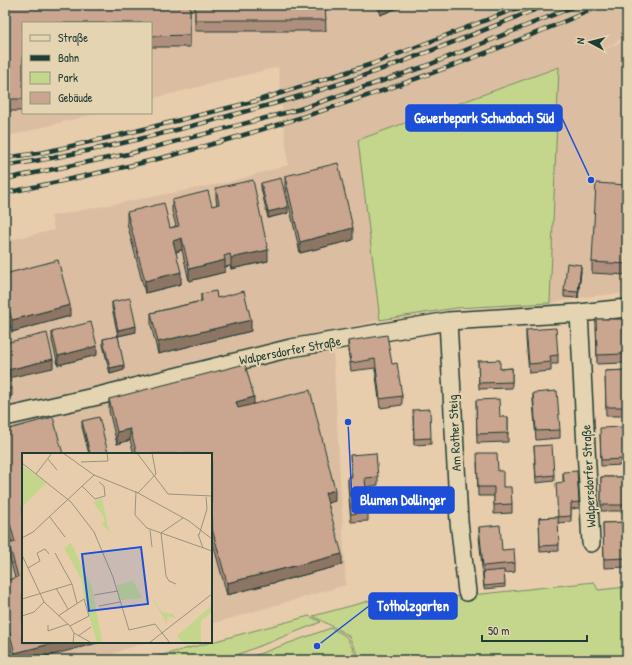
<svg xmlns="http://www.w3.org/2000/svg" width="632" height="665" font-family="'Patrick Hand',sans-serif">
  <style>
    .built { fill: #dbbea2 }
    .green { fill: #c4d68b; stroke: #728a60 }
    .lines { fill: none; stroke-linecap: round; stroke-linejoin: round }
    .minor-casing { stroke: #1f3d34; stroke-width: 20 }
    .minor { stroke: #e5d4b1; stroke-width: 17 }
    .rail-casing { stroke: #1f3d34; stroke-width: 4.5 }
    .rail { stroke: #e5d4b1; stroke-width: 3; stroke-dasharray: 9; stroke-linecap: butt }
    .wall { fill: #ae8e7b; stroke: #1f3d34 }
    .shaded-wall { fill: #8d7464; stroke: #1f3d34 }
    .building { fill: #caa58f; stroke: #1f3d34 }
    .labels { text-anchor: middle; dominant-baseline: central; stroke-width: 4; stroke-linejoin: round; paint-order: stroke }
    .street-label { font-size: 13px; fill: #1f3d34; stroke: #e5d4b1 }
    .inset-road { fill: none; stroke: #98937d; stroke-width: 1 }
    .view { fill: #1d4ed8; fill-opacity: 0.15; stroke: #1d4ed8; stroke-width: 2 }
    .inset-edge { fill: none; stroke: #1f3d34; stroke-width: 2 }
    .leader { fill: none; stroke: #1d4ed8; stroke-width: 1.5 }
    .callout-dot { fill: #1d4ed8; stroke: #e5d4b1; stroke-width: 1.5 }
    .callout { fill: #1d4ed8; stroke: #1d4ed8; stroke-width: 1.5 }
    .callout-label { font-size: 14px; text-anchor: middle; font-weight: bold; fill: #fff }
  </style>
  <rect width="100%" height="100%" fill="#e8cdad"/>
  <filter id="ink" filterUnits="userSpaceOnUse"><feTurbulence type="fractalNoise" baseFrequency=".025" numOctaves="2"/><feDisplacementMap in="SourceGraphic" scale="8" xChannelSelector="R" yChannelSelector="G"/><feConvolveMatrix kernelMatrix="1 2 1 2 8 2 1 2 1" color-interpolation-filters="sRGB"/></filter>
  <g filter="url(#ink)">
    <path class="built" d="M5 5H627V35L603 50 627 40V293L585 297 550 303 558 67 358 140 380 320 150 373 153 389 333 348 346 585 211 624V454H23V642H149L125 649 100 660H5V241L54 230 51 216 229 182 288 165 278 67 151 99V23H23V113H98L5 137Z"/>
    <path class="green" d="M559 67 550 303 456 308 380 320 358 140Z
      M594 582 598 590 627 587V660H242L331 628 346 636 356 655H358L348 635 313 616 369 601 463 596Z
      M309 616 321 622 224 660H144Z"/>
    <g class="lines">
      <g class="minor-casing">
        <path id="minor" d="M579 313 591 543
          M448 321 459 521 467 592
          M5 417 98 396 291 348 448 321 579 313 627 308"/>
      </g>
      <use href="#minor" class="minor"/>
      <g class="rail-casing">
        <path id="rail" d="M5 158 45 152 120 135 256 101 372 64 525 5
          M5 166C82 154 157 136 232 115 274 104 316 92 357 78 421 56 484 30 547 5
          M5 179 128 154 300 109 426 66 578 5
          M5 193C63 181 120 169 177 154 323 114 465 65 603 5"/>
      </g>
      <use href="#rail" class="rail"/>
    </g>
    <path class="wall" d="M5 5H190V47H151V23H23V111H5Z
      M195 5H325L326 31H195Z
      M376 5H405L380 15Z
      M285 176 353 240 300 253 285 188Z
      M261 183 288 213 268 218 261 188Z
      M627 185V275L592 273V262Z
      M216 188 268 261 231 269 230 266 225 267V272L189 281 182 250 176 252 181 284 145 293 127 223V212L170 228 176 226 172 211V200L212 206 217 205 216 199Z
      M581 271 578 298 564 297V291Z
      M5 274 70 316 12 332 5 307Z
      M201 294 217 298 251 331 158 354 151 325V313L201 301Z
      M112 302 136 332 118 336 124 370 110 374 103 345V339L118 336 112 308Z
      M596 319H623L624 363 597 364Z
      M526 330 558 355V364H551V371L529 373 526 339Z
      M52 332 97 355 58 365 52 341Z
      M348 341 392 364 402 396V405L380 408 375 368 351 371 348 350Z
      M478 361 500 369 512 368V388L479 389Z
      M627 370V416H606L605 371Z
      M533 393 560 430V438L536 440 533 401Z
      M109 399 254 404 335 501 328 503 342 565 227 595 211 536V454H134L130 440 117 444 109 411Z
      M476 400 500 417H508V442L477 443Z
      M413 416 431 438V444L414 445Z
      M82 421 108 454H89L82 427Z
      M5 430 33 660H14L5 627V581L15 578 9 555V544L12 543 5 517Z
      M600 434 624 459V465L601 466Z
      M534 446 554 475V481L536 483Z
      M350 455 378 477V485L366 487 368 512V521L351 522 348 486V477H351Z
      M477 462 498 471 503 487 512 504V513L494 514V496H478Z
      M563 472 579 502V508L571 509V522L558 523 559 551 540 552 539 518 558 517 563 482Z
      M601 477H624V511H601Z
      M627 522V567L604 568 603 523Z
      M479 527 515 563V572L504 573 505 587 484 589 479 536Z"/>
    <path class="shaded-wall" d="M383 5H405L380 15V6Z
      M288 207V213L268 218V212Z
      M353 228V240L300 253V242Z
      M182 238V250L173 252V241Z
      M268 250V261L231 269V258Z
      M225 260V272L189 281V269Z
      M581 265V271L578 298V292Z
      M181 272V284L145 293V281Z
      M70 305V316L12 332V320Z
      M251 320V331L158 354V342Z
      M5 326H6V335H5Z
      M136 326V332L118 336V330Z
      M97 346V355L58 365V356Z
      M53 359V368L8 378V370Z
      M124 365V370L110 374V368Z
      M12 388V396L5 398V389Z
      M254 397V409L236 413V402Z
      M130 429V440L117 444V432Z
      M335 490V501L325 504V493Z
      M342 554V565L227 595V583Z
      M58 642H101L33 660H15V653Z"/>
    <path class="building" d="M5 5H190V35L151 36V23H23V99H5Z
      M195 5H325L326 20H195Z
      M338 163 353 228 300 242 285 176Z
      M281 178 288 207 268 212 261 183Z
      M253 180 268 250 231 258 230 254 224 256 225 260 189 269 182 238 173 241 181 272 145 281 127 212 164 203 170 228 179 226 172 200 208 191 212 206 219 204 216 188Z
      M596 183 627 185V264L592 262Z
      M58 260 70 305 12 320 5 295V274Z
      M567 263 581 265 578 292 564 291Z
      M216 291 217 298 244 291 251 320 158 342 151 313 202 301 201 294Z
      M130 298 136 326 118 330 112 302Z
      M596 319H623L624 354 597 355Z
      M91 322 97 346 58 356 52 332Z
      M556 328 558 355 550 356 551 362 529 364 526 330Z
      M47 333 53 359 8 370 12 388 5 389V343Z
      M387 335 392 364 397 363 402 396 380 399 375 359 351 363 348 341Z
      M118 336 124 365 110 368 103 339Z
      M500 360V369L512 368V382L479 383 478 361Z
      M245 364 254 397 236 402 238 408 310 390 335 490 325 493 342 554 227 583 211 525V454H137L130 429 117 432 109 399Z
      M627 370V407H606L605 371Z
      M557 391 560 430 536 431 533 393Z
      M499 399 500 417H508V433L477 434 476 400Z
      M430 409 431 438 414 439 413 410Z
      M53 417 63 454H23V642H58L15 653 5 616V581L18 577 9 544 15 542 5 505V430Z
      M99 417 108 453 90 454 82 421Z
      M622 427 624 459 601 460 600 428Z
      M552 445 554 475 536 477 534 446Z
      M376 453 378 477 365 478 368 512 351 514 348 477H352L350 455Z
      M477 453H497L498 471H503V487H511L512 504 494 505V487H478Z
      M577 471 579 502 571 503V516L558 517 556 483 564 482 563 472Z
      M601 477H624V505H601Z
      M558 517 559 545 540 546 539 518Z
      M627 522V558L604 559 603 523Z
      M500 525 502 550 514 549 515 563 483 566 479 527Z
      M504 570 505 584 484 586 483 572Z"/>
  </g>
  <g class="labels">
    <g class="street-label">
      <text transform="translate(290 350) rotate(-11)">Walpersdorfer Straße</text>
      <text transform="translate(454 433) rotate(-93)">Am Rother Steig</text>
      <text transform="translate(588 476) rotate(-93)">Walpersdorfer Straße</text>
    </g>
  </g>
  <g transform="translate(22 453)">
    <rect width="190" height="190" fill="#e8cdad"/>
    <path d="M0 12 24 30 0 54ZM80 45 86 74 89 80 79 71 83 68 81 63 71 49ZM49 90 70 134 80 188 75 190 62 146 60 128 63 121 60 127 42 95ZM111 128 120 145 98 147 95 132ZM127 139 140 159 151 161 154 165 145 164V171ZM190 152V159L179 168V190H161L155 183Z" fill="#c4d68b"/>
    <path class="inset-road" d="M41 0 72 22 116 40 167 68 190 86M115 0 146 41 190 43M26 6 35 17M59 9 86 8 85 0M0 10 49 49 72 79 91 124 107 177 133 171 148 190M14 21 30 0M60 33 73 46 83 43 82 33 77 29M114 38 113 62 125 75 190 98M116 40 134 21 130 0M27 63 43 84M128 77 130 94M176 81 181 95M177 82 185 56 184 44M0 85 11 79 72 22M33 100 50 131 55 150M0 102 22 149 48 173 52 180 51 190M6 115 18 108 15 100 23 96 27 101M154 131 147 128 144 123 139 80 161 65M34 135 46 156M72 142 96 138M0 146 50 131M77 153 98 149M0 163 12 159 22 149M36 163 62 146 67 163 48 173M26 172V178L46 171M52 180 68 189M56 183 69 174M127 190 190 141"/>
    <path class="view" d="M119 94 126 151 67 158 60 101Z"/>
    <rect width="190" height="190" class="inset-edge"/>
  </g>
  <path class="leader" d="M591 180L562 118M348 422L352 500M317 646L369 606"/>
  <g class="callout-dot">
    <circle cx="591" cy="180" r="4"/>
    <circle cx="348" cy="422" r="4"/>
    <circle cx="317" cy="646" r="4"/>
  </g>
  <g class="callout">
    <rect x="406" y="105" width="156" height="26" rx="4"/>
    <rect x="352" y="487" width="102" height="26" rx="4"/>
    <rect x="369" y="593" width="88" height="26" rx="4"/>
  </g>
  <g class="callout-label">
    <text x="484" y="123">Gewerbepark Schwabach Süd</text>
    <text x="403" y="505">Blumen Dollinger</text>
    <text x="413" y="611">Totholzgarten</text>
  </g>
  <rect width="632" height="665" fill="none" stroke="#e5d4b1" stroke-width="20"/>
  <rect x="10" y="10" width="612" height="645" fill="none" stroke="#1f3d34" stroke-width="1.5" filter="url(#ink)"/>
  <rect x="22" y="22" width="130" height="92" fill="#e5d4b1" stroke="#96987f"/>
  <rect x="30" y="35" width="20" height="6" fill="#e5d4b1" stroke="#96987f"/>
  <text x="58" y="42" font-size="12" fill="#1f3d34">Straße</text>
  <rect x="30" y="55" width="20" height="6" fill="#1f3d34" stroke="#96987f"/>
  <text x="58" y="62" font-size="12" fill="#1f3d34">Bahn</text>
  <rect x="30" y="72" width="20" height="12" fill="#c4d68b" stroke="#96987f"/>
  <text x="58" y="82" font-size="12" fill="#1f3d34">Park</text>
  <rect x="30" y="92" width="20" height="12" fill="#caa58f" stroke="#96987f"/>
  <text x="58" y="102" font-size="12" fill="#1f3d34">Gebäude</text>
  <g transform="translate(590 42) rotate(277)" stroke="#e5d4b1" stroke-width="3" paint-order="stroke">
  <path d="M0-3L7 15L0 10L-7 15Z" fill="#1f3d34"/>
  <text y="-6" font-size="11" font-weight="bold" text-anchor="middle" fill="#1f3d34">N</text>
  </g>
  <path d="M482 635v6h105v-6" fill="none" stroke="#1f3d34" stroke-width="2"/>
  <text x="488" y="635" font-size="12" fill="#1f3d34" stroke="#e5d4b1" stroke-width="3" paint-order="stroke">50 m</text>
</svg>
